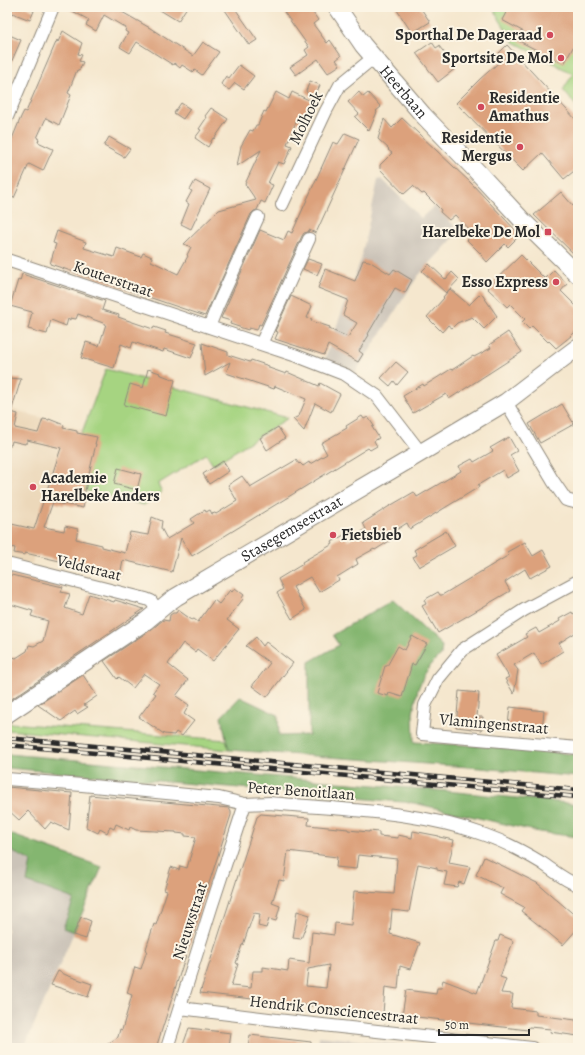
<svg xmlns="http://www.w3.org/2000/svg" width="585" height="1055" font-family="Alegreya,serif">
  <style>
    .built { fill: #ecd8ba }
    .industrial { fill: #cbc3b8 }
    .green { fill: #a6d481; stroke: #688056 }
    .forest { fill: #84b66f; stroke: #58704d }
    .building { fill: #dca17c; fill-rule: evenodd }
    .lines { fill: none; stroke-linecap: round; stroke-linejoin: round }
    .street-casing { stroke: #90897c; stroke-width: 14 }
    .secondary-casing { stroke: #90897c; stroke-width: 19 }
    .street { stroke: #fff; stroke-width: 12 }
    .secondary { stroke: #fff; stroke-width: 17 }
    .rail-casing { stroke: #2b2b2b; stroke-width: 4.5 }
    .rail { stroke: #fcf5e5; stroke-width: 3; stroke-dasharray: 9; stroke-linecap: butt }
    .poi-dot { fill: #d1495b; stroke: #fcf5e5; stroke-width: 1.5 }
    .labels { text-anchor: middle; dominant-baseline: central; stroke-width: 4; stroke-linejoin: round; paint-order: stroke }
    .poi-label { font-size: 16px; font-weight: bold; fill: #2b2b2b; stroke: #fcf5e5; text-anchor: end }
    .street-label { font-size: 16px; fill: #2b2b2b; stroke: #fcf5e5 }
  </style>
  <rect width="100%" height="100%" fill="#fcf5e5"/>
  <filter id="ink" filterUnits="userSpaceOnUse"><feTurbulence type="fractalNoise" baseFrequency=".025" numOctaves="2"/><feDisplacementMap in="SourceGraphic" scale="8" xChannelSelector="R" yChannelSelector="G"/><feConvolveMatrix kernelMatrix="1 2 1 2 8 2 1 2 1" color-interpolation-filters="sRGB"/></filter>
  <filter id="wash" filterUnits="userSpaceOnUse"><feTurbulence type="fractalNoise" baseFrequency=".012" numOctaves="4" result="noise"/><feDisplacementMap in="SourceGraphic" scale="16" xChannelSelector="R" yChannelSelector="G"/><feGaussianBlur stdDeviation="0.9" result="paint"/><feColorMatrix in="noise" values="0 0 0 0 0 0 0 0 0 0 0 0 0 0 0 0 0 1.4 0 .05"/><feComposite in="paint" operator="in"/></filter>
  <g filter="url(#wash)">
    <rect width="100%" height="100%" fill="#f5e7ce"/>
    <path class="built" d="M12 409 83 430 62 485H59L42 533 39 532 32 564 7 558V414L10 415Z"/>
    <path class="industrial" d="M382 179 421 218 434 206 460 231 418 276 355 373 325 358 361 259 378 180Z
      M7 849 31 861 27 882 74 899 63 928 74 932 24 1048H7Z
      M319 1036 430 1048H318Z"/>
    <path class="green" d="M492 7H578V108L563 90 573 74 514 42 501 22Z
      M106 369 288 418 213 465 206 454 158 484 162 492 144 505 62 485Z
      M10 723 226 740 229 750 7 730V725Z"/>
    <path class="forest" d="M393 600 442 646 441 655 432 663 424 675 418 689 413 713 414 742 530 749 578 755V777L469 767 229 750 221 717 240 697 278 715 279 736 309 735V662L339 645 332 635Z
      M7 754 350 783 446 791 578 804V837L539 832 414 803 7 768Z
      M7 833 102 867 74 932 63 928 74 899 27 882 31 861 7 849Z"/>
    <g id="blocks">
      <path class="building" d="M7 7H27L34 11 30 20 7 11Z
        M65 7H125L122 12 150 28 193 56 203 42 219 52 202 75 195 70 193 72 182 65 180 68 174 63 173 65 137 42 130 53 120 47 128 33 125 31 126 28 104 15 96 31 86 25 89 20Z
        M155 7H187L178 21Z
        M223 7H234L257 40 249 45Z
        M291 7H309L318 20 313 24 327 43 330 40 341 56 336 60 340 65 328 73 318 59 296 75 290 67 308 55 305 50 309 47 284 12Z
        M395 7H420L430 22 412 33Z
        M509 7H578V38L564 64 519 41 524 32 502 20Z
        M63 31 82 43 78 54 82 55 79 61 83 62 79 71 77 70 68 93 71 95 59 125 46 118 37 138 39 139 38 142 53 149 43 171 29 164 14 198 7 195V151L21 117 24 111 26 112 57 40 58 42Z
        M7 34 21 40 7 72Z
        M432 42 436 48 439 46 456 68 438 82 416 53Z
        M507 45 578 122V168L564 179 542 153 523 171 456 103 480 79 504 58 499 53Z
        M239 65 254 76 244 89 235 83 229 90 221 84 226 76 229 78Z
        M310 81 320 85 313 101 306 91Z
        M276 92 289 99 292 92 313 102 302 125 296 122 287 144 292 146 284 164 278 162 268 183 273 185 265 203 261 201 257 210 254 211 251 214 205 316 50 264 56 244 53 243 57 231 86 242 84 248 114 257 117 248 141 257 143 253 152 257 151 261 178 274 188 256 187 255 191 247 184 244 219 210 256 200 245 184 261 150 237 166 241 146 250 130 253 131 256 125H258L264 111 266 112Z
        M359 92 363 97 368 93 381 107 376 111 377 112 369 131 355 117 359 114 348 102Z
        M181 103 190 109 183 119 174 113Z
        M211 108 228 119 214 139 213 138 208 147 195 138 201 130 199 129 207 117 205 116Z
        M402 118 471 183 520 235 508 247 505 244 487 262 481 255H482L467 240 473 234 455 215 449 220 440 212 441 210 424 193 422 194 413 186 404 194 380 169V165L392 153 388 150 389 149 378 139 384 119 392 128Z
        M345 133 359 139 316 233 309 230 308 232 304 233 302 236 261 325 259 324 257 330 249 328 248 330 230 324 231 321 221 318 260 230 284 240 288 231 292 233 333 142 338 144Z
        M109 137 130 149 124 157 104 146Z
        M195 181 210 189 191 229 181 224 189 204 186 202 192 191 190 190Z
        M561 192 573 206 578 202V258L534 215Z
        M521 255 545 279 554 270 567 284 561 291 578 308V329L571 336 556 348 549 341 548 342 532 326 529 329 522 322 525 319 510 304 507 307 487 288Z
        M308 259 322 264 317 275 303 269Z
        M363 260 369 261 390 274 394 269 412 280 405 293 395 288 368 334 369 335 359 351 363 354 358 362 328 345 324 355 275 339 278 332 275 331 291 296 312 306 307 318 312 319 311 321 330 327 329 329 348 337 357 323 343 315 348 300 318 288 325 269 355 281Z
        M429 264 445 279 446 278V279L452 272 459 279 446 293 422 271Z
        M22 274 105 301 102 310 119 315 118 317 153 329 154 327 166 331 165 333 197 343 191 358 164 349 163 352 133 342 131 348 121 344 114 368 81 358 86 342 99 346 106 324 78 314 76 319 70 318V320L68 319 66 326 51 320 47 334 28 329 32 312 10 306 18 280 20 281Z
        M450 289 469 305 481 293 497 316 484 329 472 317 457 323 452 328 448 325 442 332 427 317 444 298 443 297Z
        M508 332 522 352 449 399 446 394 413 413 403 396 423 384 424 386 451 369 452 370 473 356 474 357 491 348 489 345Z
        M202 343 228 352V355L250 362 251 360 269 366V368L286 374 287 372 319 386 320 383 340 394 331 412 315 403 304 431 293 419 299 416 306 399 275 386 274 389 226 373 230 362 205 376Z
        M396 362 408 372 397 385 394 381 390 386 381 378Z
        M148 369 160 373 159 374 175 380 166 416 124 405 130 384 143 388Z
        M7 378 21 379 11 412 18 414 15 428 38 433 43 419 49 420V419L64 425 63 428 77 431V433L97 437 95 444H96L84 495H86L83 508 64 504V505L53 502 44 527 64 531 65 526 78 529 76 539 102 545V547L125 553 130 532 148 535 152 517 162 521 161 528 167 539 194 523 191 519 205 510 206 512 210 510 212 514 215 513 216 514 237 501 228 485 242 476 250 487 296 460 299 464 300 463 303 466 309 462 310 464 327 454 321 443 347 428 346 426 362 416 364 419 368 417 374 426 372 427 379 438 374 441 377 446 370 450 368 448 192 556 181 538 172 572 123 560 120 575 25 553V555L14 553 15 548 7 546V523L34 529 61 448 27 440V443H25V444L12 441 11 445H7Z
        M562 404 574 424 540 443 529 424Z
        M278 427 285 438 267 450 260 438Z
        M509 437 517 451 510 455 519 471 507 478 503 470 478 485 479 487 410 529 407 523 388 535 391 540 375 550 374 549 356 559 358 564 337 577 339 580 319 592 310 577 293 587 306 610 292 619 277 593 283 589 278 579 303 564 302 562 333 544 332 542 344 535 348 541 366 529 363 523 388 507 414 492 417 497 461 471 459 466 472 459 474 462 493 451 490 448Z
        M223 461 229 471 209 484 203 474Z
        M118 468 141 474 137 490 114 484Z
        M446 531 455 546 419 567 413 557 417 555 414 550Z
        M525 542 533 556 543 550 552 566 530 578 525 569 505 582 510 591 438 633 422 606 426 604 424 600 438 592 440 595H442L509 555 507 552Z
        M7 574 63 587 61 592 70 594 65 608 82 614 89 594 114 602 115 600 144 609 7 702V660L11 662 13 657 16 658 27 651 29 645 34 646 43 641 48 621 31 616 33 611 7 603Z
        M235 588 244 595 242 598 243 599 227 620 239 629 213 661 197 649 195 652 183 643 168 664 188 680 176 696 189 705 184 714 194 721 182 736 176 732 174 735 164 734 139 717 156 694 153 692 159 684 144 674 133 688 119 677 117 679 104 661 152 629 163 620 169 621 170 615 173 613H176L178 610 192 620 194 619 198 622 214 600 219 604 230 590 232 592Z
        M578 611V631L559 643 563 651 541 665 534 653 514 665 518 670 514 694 505 679 509 677 496 655 527 637 525 634 536 628 539 633 560 621 559 619 572 612 573 614Z
        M412 636 427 644 415 665 412 664 402 697 389 693 388 696 377 693 385 666H387L398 646 405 650Z
        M256 637 263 646 266 642 293 663 267 697 252 686 270 663 246 646Z
        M83 675 97 696 84 705 88 707 77 714 75 711 61 721 38 705Z
        M459 691 479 693 477 717H483L482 730 456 727Z
        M510 707 544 711 542 730 515 728V726L508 725Z
        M7 787 72 793 69 830 51 822 45 829 28 811 19 820 7 809Z
        M90 795 229 808 231 812V815L156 1048H102L118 1037 120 1029 122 1030 132 995 127 993 135 967 141 969 147 950 146 949 154 924 156 925 167 891 164 890 171 867 179 870 180 866 187 868 196 837 185 836V834L176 833V832L136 830 130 827 129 830 116 824 114 829 110 827 107 833 100 829 98 833 86 827Z
        M261 814 309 818 308 825 348 829V830L369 832V831L379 832V836L398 838V835L412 838 413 831 439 836V837L454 840 449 863 470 867 464 884 459 882 457 887 444 885 447 872 437 870V868L418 864 409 912 392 910 390 934 420 943 410 969 400 966 398 989 385 987 383 1014 200 993 257 817ZM288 851 337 857 336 867 356 869 358 855 397 859 394 894 354 891 351 925 335 923 334 935 312 932 309 963 289 960 288 971 263 967V971H253L251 988 231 986 238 964 236 963 242 945H243L247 933 254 913 260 914 258 926 266 928 269 919 276 921 280 906 272 903 279 880 284 881ZM329 965 326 988 306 986 308 969Z
        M484 857 503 866 537 883 564 906 578 918V928L563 945 545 930 521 911 524 907 500 894 503 888 476 875Z
        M297 911 310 915 301 939 293 938Z
        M81 917 91 921 86 939 73 935Z
        M500 935 512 940 513 942 500 977 506 979 501 993 513 994 511 1008 536 1011V1015L576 1020V1022L578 1023V1036L550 1032 551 1029 529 1027 528 1030 417 1017V1018L402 1016 406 990 436 994 437 988H441L443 980 477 993 496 941H498Z
        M58 971 66 975 92 984 88 997 51 985Z
        M189 1028 231 1033 229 1048H182Z
        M250 1035 311 1042V1048H248Z"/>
    </g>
  </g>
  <g filter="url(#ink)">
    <use href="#blocks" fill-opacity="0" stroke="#90897c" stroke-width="1"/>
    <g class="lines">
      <g class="street-casing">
        <path id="street" d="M7 117 53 7
          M282 205 326 111 340 85 373 58
          M7 260 297 356 346 375 377 396 421 453
          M209 327 217 307 258 217
          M261 344 309 239
          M506 402 553 481 566 500 578 503
          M7 564 146 599 151 601 158 611
          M578 581 524 610 462 650 438 679 425 705 422 734 578 748
          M7 779 82 785 219 798 245 804 270 803C342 810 417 810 485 835 505 842 524 852 542 863 554 871 565 881 578 885
          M180 1008 277 1020 532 1048
          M167 1048 211 908 245 804"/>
      </g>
      <g class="secondary-casing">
        <g id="secondary">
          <path id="s1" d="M337 7 363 45 423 115 471 165 521 219 578 275"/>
          <path id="s2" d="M7 714 146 621 169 602 176 597 412 458 506 402 562 359 578 347"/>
        </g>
      </g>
      <use href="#street" class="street"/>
      <use href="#secondary" class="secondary"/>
      <g class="rail-casing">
        <path id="rail" d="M7 738 578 790
          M7 745 578 797"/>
      </g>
      <use href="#rail" class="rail"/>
    </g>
  </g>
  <g class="poi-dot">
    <circle cx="550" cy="35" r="4"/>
    <circle cx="561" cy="58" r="4"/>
    <circle cx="481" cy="107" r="4"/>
    <circle cx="520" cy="147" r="4"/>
    <rect x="544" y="228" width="8" height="8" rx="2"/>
    <circle cx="556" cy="282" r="4"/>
    <circle cx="33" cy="487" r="4"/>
    <circle cx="333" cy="535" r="4"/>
  </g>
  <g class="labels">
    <g class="poi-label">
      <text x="542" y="35">Sporthal De Dageraad</text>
      <text x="553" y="58">Sportsite De Mol</text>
      <text x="489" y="98" text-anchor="start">Residentie<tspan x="489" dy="18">Amathus</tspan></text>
      <text x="512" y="138">Residentie<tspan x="512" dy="18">Mergus</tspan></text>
      <text x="540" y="232">Harelbeke De Mol</text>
      <text x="548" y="282">Esso Express</text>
      <text x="41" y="478" text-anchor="start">Academie<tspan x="41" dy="18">Harelbeke Anders</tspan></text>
      <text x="341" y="535" text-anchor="start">Fietsbieb</text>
    </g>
    <g class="street-label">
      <text stroke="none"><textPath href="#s1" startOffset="108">Heerbaan</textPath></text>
      <text transform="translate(306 118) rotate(-64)">Molhoek</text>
      <text transform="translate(113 279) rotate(19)">Kouterstraat</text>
      <text stroke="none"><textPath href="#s2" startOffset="340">Stasegemsestraat</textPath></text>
      <text transform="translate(89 568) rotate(14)">Veldstraat</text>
      <text transform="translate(494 724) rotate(5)">Vlamingenstraat</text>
      <text transform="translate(301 791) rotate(4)">Peter Benoitlaan</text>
      <text transform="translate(190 921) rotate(-72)">Nieuwstraat</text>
      <text transform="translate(334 1010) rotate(6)">Hendrik Consciencestraat</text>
    </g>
  </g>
  <rect width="585" height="1055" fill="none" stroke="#fcf5e5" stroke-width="24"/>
  <path d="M439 1029v6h90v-6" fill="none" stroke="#2b2b2b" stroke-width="2"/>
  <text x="445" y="1029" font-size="12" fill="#2b2b2b" stroke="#fcf5e5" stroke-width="3" paint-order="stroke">50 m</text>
</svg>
